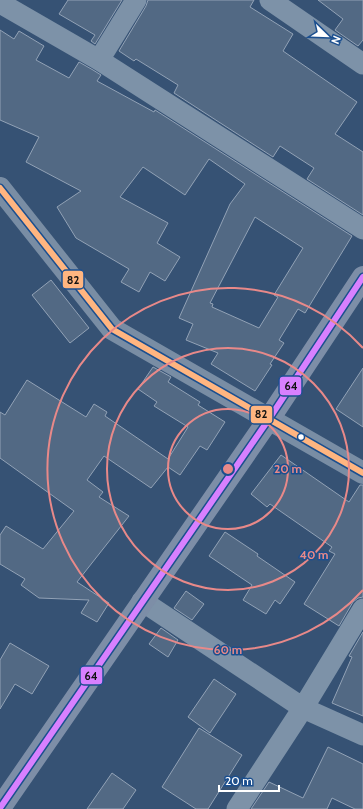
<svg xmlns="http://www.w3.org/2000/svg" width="363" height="809" font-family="Cabin,sans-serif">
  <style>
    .building { fill: #526984; stroke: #92a2b6; fill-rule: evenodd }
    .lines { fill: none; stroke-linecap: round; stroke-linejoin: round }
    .street { stroke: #7d92a8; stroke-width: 21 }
    .secondary { stroke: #798da4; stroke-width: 22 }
    .primary { stroke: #7d8ea7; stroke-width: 22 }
    .bus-1-casing { stroke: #1b4f8f; stroke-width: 9 }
    .bus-2-casing { stroke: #1b4f8f; stroke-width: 9 }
    .bus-1 { stroke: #ffb580; stroke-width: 6 }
    .bus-2 { stroke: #d880ff; stroke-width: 6 }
    .ring { fill: none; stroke: #e88989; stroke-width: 2 }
    .bus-dot { fill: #fff; stroke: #1b4f8f; stroke-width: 1.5 }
    .centre { fill: #e88989; stroke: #1b4f8f; stroke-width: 2 }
    .ring-label { font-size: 12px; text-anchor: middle; font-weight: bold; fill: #e88989; stroke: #1b4f8f; stroke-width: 3; stroke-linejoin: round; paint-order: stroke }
    .line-badge { stroke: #1b4f8f; stroke-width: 1.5 }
    .pale-badge-label { font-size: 11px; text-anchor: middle; font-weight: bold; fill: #111 }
  </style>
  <rect width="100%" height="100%" fill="#365274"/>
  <path class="building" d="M68 0H122L95 44 91 41 95 35 59 14Z
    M148 0H254L250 7 293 34 283 51 357 102 335 134 363 152V215L307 179 314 168 280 146 273 157 174 93 178 85 136 59 134 61 119 51 146 6Z
    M318 0H363V40L358 46 335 30 343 19Z
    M0 30 14 39 19 31 44 46 36 60 69 78 79 62 93 70 101 75 97 81 154 112 155 110 352 236 305 313 298 309 279 340 284 343 270 364 272 365 255 391 211 364 218 353 186 340 193 324 179 318 230 204 245 184 209 159 185 195 143 167 120 197 168 223 157 243 180 257 165 281 150 272 139 292 121 282 129 269 76 238 57 207 81 191 26 162 39 137 0 120ZM255 217 303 248 274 295 278 297 259 328 212 307 213 304 210 303Z
    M51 280 89 328 70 343 32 295Z
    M153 367 171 377 168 382 200 402 198 405 225 422 207 450 200 446 180 475 168 467 151 488 104 456 87 480 103 492 99 497 129 516 77 582 109 603 97 622 81 613 89 600 39 598 21 585 25 579 0 564V535L6 526 43 549 74 511 0 458V412L5 415 27 380 86 417 94 404 107 412 105 416 168 459 188 427 154 406 157 402 138 389Z
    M363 368V427L336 409Z
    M281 455 349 502 360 485H363V597L358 598 353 602 339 626 304 604 335 554 329 551 332 547 270 504 267 507 251 494Z
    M225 532 258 554 257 556 295 582 280 604 275 600 266 614 243 600 252 585 209 556Z
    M186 591 204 604 192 620 174 608Z
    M161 628 178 640 168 657 149 644Z
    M363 632V716L332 703 352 657 349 656Z
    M10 643 49 666 32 694 15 684 0 709V660Z
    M214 679 236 694 210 733 188 717Z
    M199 728 242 755 208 809H196L162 787Z
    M328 747 363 764V809H355L332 798 327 809H251L269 782 303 798Z
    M112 773 136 790 123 809H87Z"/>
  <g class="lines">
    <path class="street" d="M270 0 363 64
      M0 3 99 60 363 229
      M99 60 136 0
      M142 601 303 708 363 735
      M237 809 303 708 363 609"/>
    <path class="secondary" d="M0 188 112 329 363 473"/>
    <path class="primary" d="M0 808 269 419 363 277"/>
    <g class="bus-1-casing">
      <path id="bus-1" d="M0 188 112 329 363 473"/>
    </g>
    <g class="bus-2-casing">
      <path id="bus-2" d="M0 808 269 419 363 277"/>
    </g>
    <use href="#bus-1" class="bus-1"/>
    <use href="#bus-2" class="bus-2"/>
  </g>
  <g class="ring">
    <circle cx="228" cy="469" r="60"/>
    <circle cx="228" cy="469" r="121"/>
    <path d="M363 590A181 181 0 1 1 363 348"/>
  </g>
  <circle class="bus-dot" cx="301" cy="437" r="3.5"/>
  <circle cx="228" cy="469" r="6" class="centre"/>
  <g class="ring-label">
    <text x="288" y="473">20 m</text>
    <text x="314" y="559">40 m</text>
    <text x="228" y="654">60 m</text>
  </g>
  <g class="line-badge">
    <rect x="62" y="270" width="22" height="19" rx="4" fill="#ffb580"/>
    <rect x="279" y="376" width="23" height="20" rx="4" fill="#d880ff"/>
    <rect x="250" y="405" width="23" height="19" rx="4" fill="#ffb580"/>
    <rect x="80" y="666" width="23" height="19" rx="4" fill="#d880ff"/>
  </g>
  <g class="pale-badge-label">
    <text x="73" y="284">82</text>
    <text x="291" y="390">64</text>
    <text x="261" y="418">82</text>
    <text x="91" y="680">64</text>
  </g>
  <g transform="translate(327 36) rotate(113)" stroke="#1b4f8f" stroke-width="3" paint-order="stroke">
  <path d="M0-3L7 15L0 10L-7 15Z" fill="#ffffff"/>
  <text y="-6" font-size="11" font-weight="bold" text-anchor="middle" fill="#ffffff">N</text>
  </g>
  <path d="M219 785v6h60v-6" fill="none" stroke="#ffffff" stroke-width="2"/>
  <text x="225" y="785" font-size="12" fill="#ffffff" stroke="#1b4f8f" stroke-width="3" paint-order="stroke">20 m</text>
</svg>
